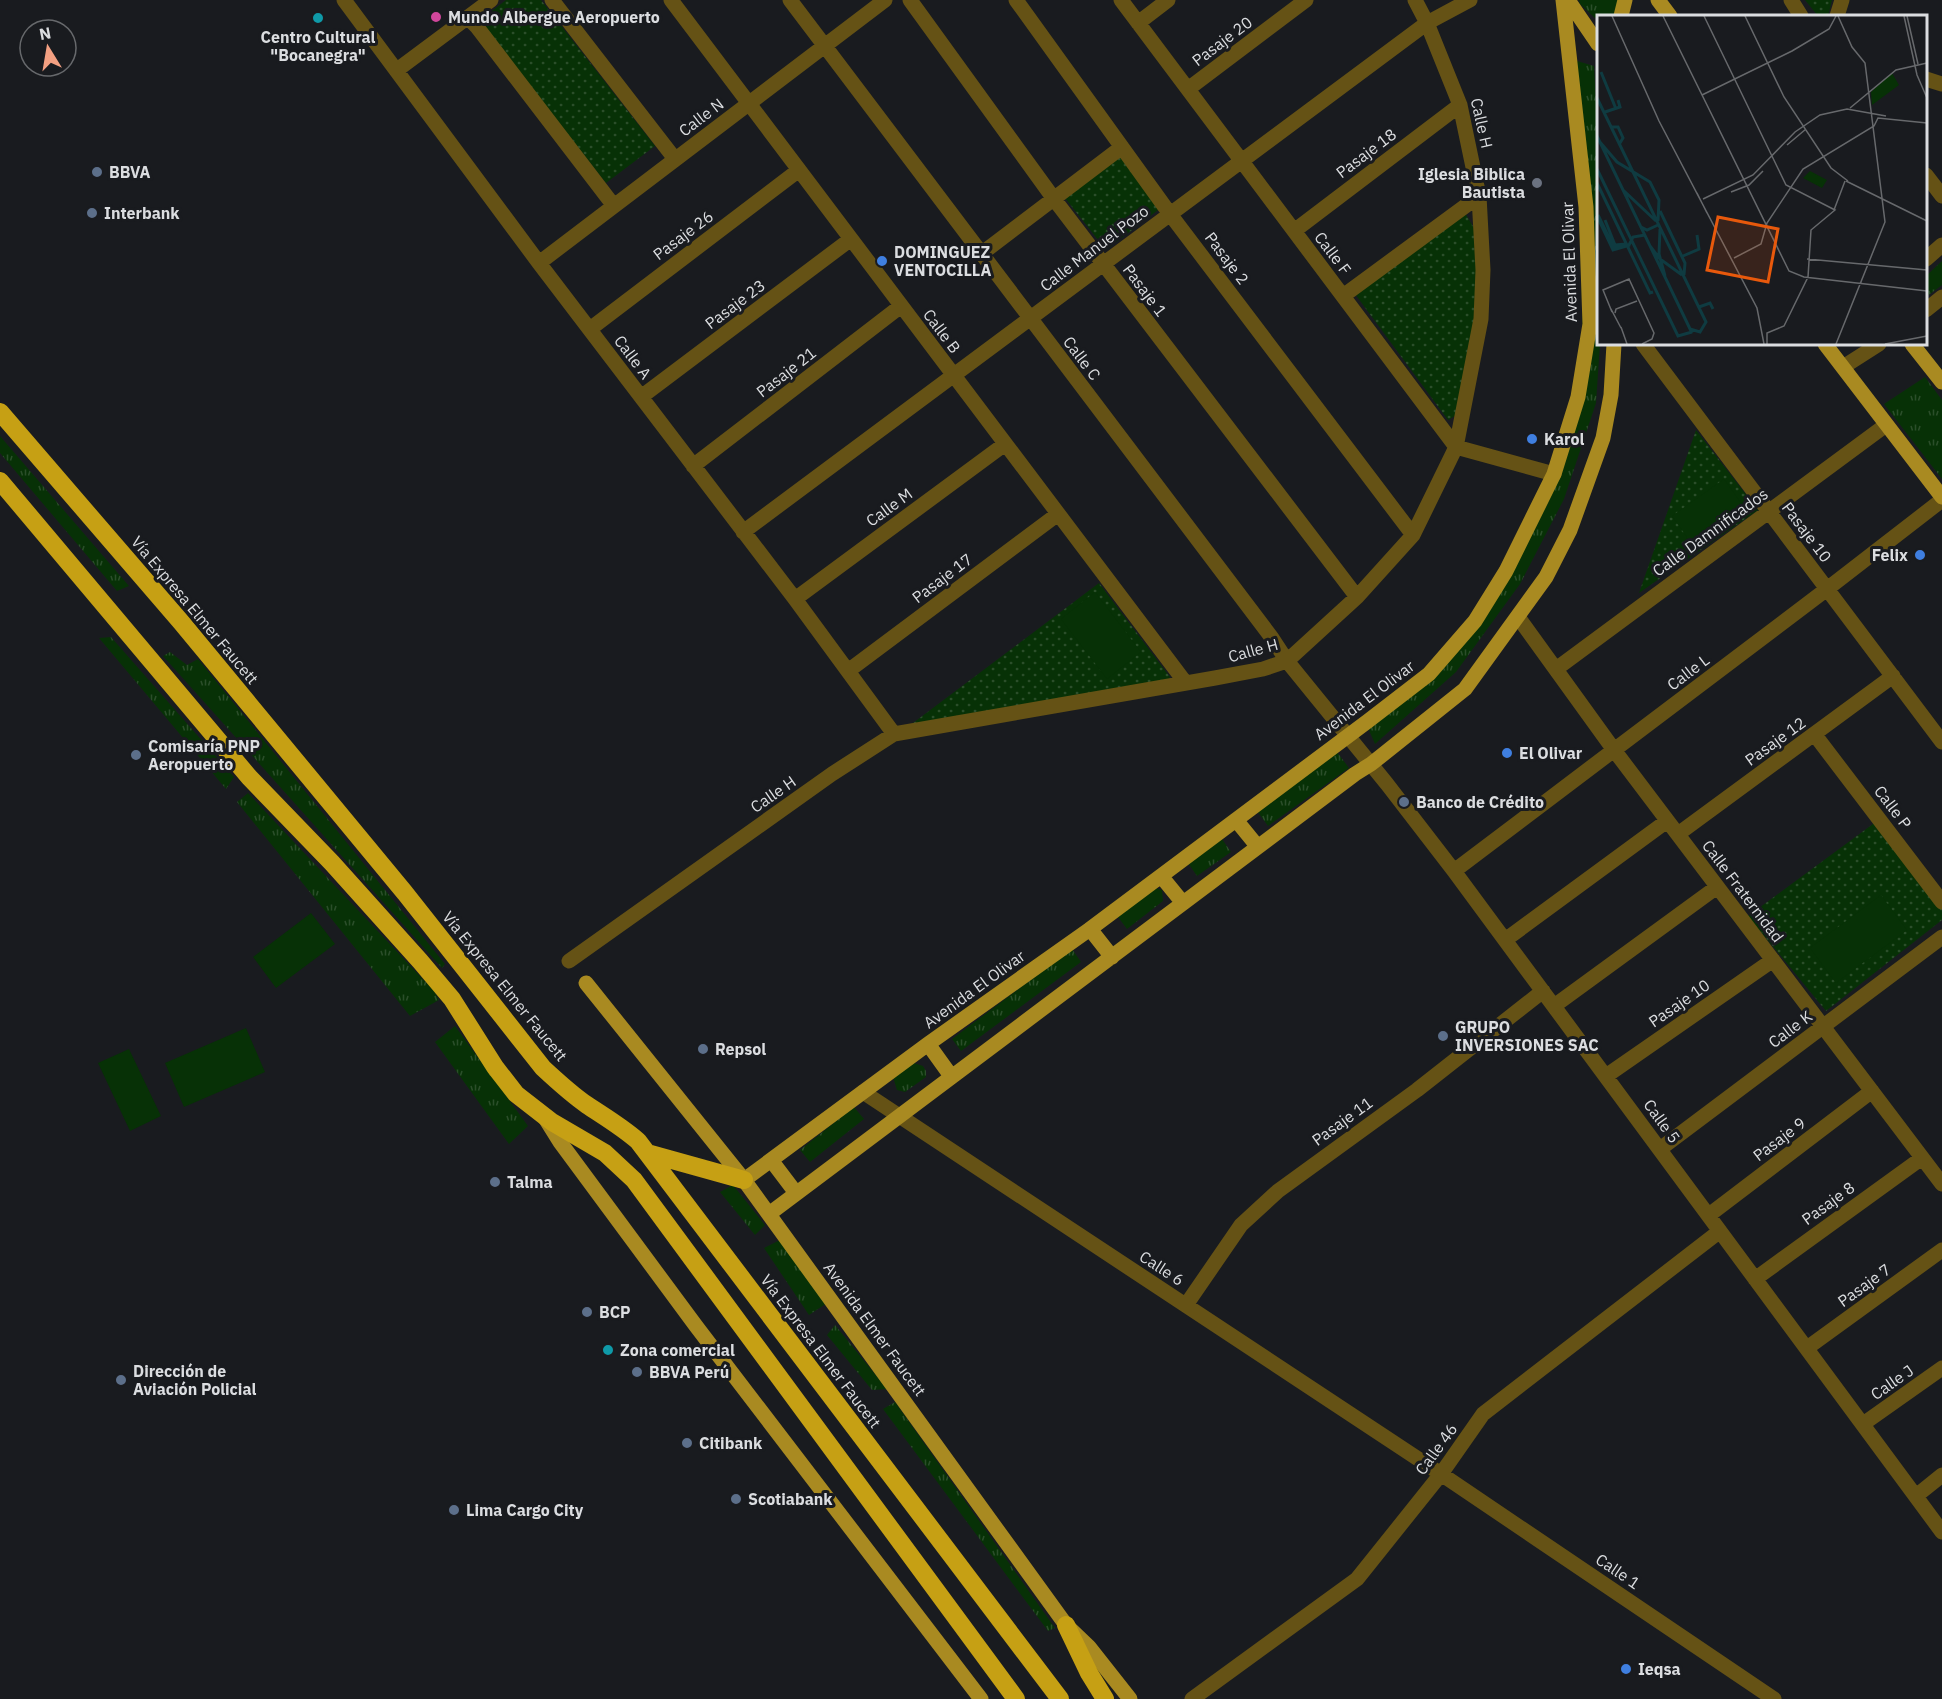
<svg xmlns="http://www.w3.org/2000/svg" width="1942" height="1699" font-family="'IBM Plex Sans',sans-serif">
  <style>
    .grass { fill: url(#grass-tufts) }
    .park { fill: url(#park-dots) }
    .garden { fill: #073106 }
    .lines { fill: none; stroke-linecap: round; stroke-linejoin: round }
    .minor { stroke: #655215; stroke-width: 15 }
    .major { stroke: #a98a21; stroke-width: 15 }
    .highway { stroke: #c6a014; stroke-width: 18 }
    .hotel-dot { fill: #d1479c; stroke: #191b1f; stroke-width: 2 }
    .culture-dot { fill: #0f9aa8; stroke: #191b1f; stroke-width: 2 }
    .service-dot { fill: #5c6f8a; stroke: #191b1f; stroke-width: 2 }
    .worship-dot { fill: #6b7280; stroke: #191b1f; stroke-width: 2 }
    .shop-dot { fill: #3f7fe0; stroke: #191b1f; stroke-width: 2 }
    .labels { text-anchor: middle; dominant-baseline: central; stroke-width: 6; stroke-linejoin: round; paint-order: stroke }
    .poi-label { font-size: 16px; font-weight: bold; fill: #dbdde0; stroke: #191b1f; text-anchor: start }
    .street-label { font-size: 16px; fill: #dbdde0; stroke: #191b1f }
    .inset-river { fill: none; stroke: #0f3b41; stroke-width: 3 }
    .inset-road { fill: none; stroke: #67696c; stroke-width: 1.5 }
    .view { fill: #e8590c; fill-opacity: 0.15; stroke: #e8590c; stroke-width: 3 }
    .inset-edge { fill: none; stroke: #dbdde0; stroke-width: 3 }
  </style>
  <defs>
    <pattern id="grass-tufts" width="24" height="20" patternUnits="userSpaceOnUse" patternTransform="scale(1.5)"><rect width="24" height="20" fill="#073106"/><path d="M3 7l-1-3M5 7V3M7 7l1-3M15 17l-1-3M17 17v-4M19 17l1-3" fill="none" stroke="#2b4e2a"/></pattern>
    <pattern id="park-dots" width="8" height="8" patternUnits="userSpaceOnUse" patternTransform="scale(1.5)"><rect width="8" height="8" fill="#073106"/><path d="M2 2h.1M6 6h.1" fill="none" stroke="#2b4e2a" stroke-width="1.8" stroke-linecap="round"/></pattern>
  </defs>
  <rect width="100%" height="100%" fill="#191b1f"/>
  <path class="grass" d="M1579 0H1620L1614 14 1595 18 1580 4Z
    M1577 61 1594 66 1598 139V344H1600L1596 403 1564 499 1520 584 1456 672 1375 744 1368 728 1500 594 1584 400Z
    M1942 261V285L1926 297V276Z
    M1925 377 1942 400V479L1884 404Z
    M0 436 129 586 117 591 0 453Z
    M111 637 234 777 226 789 99 638Z
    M170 652 187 665 198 659 445 964 442 968 163 656Z
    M1337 752 1349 768 1268 826 1257 811Z
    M248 793 434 991 439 1000 410 1016 237 802Z
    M1222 839 1231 852 1197 876 1188 863Z
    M1149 886 1162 890 1163 901 1127 929 1115 913Z
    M1072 949 1081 962 961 1051 952 1039Z
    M455 1026 528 1126 509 1144 435 1042Z
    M914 1063 923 1066 926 1071V1077L905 1092 897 1090 893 1077Z
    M854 1107 864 1119 810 1162 800 1150Z
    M733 1185 765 1225 755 1235 720 1192Z
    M780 1240 827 1303 809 1315 764 1248Z
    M835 1325 887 1389 872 1390 827 1335Z
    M895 1402 1055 1628 1048 1631 883 1409Z"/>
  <path class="park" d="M506 0H541L655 146 606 183 479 21Z
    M1805 0H1832L1828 16H1818Z
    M1120 155 1162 207 1106 250 1065 198Z
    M1465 213 1474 228 1477 258V320L1455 416 1448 420 1355 294Z
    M1696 430 1758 510 1639 593Z
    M1099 583 1170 677 1167 681 909 726Z
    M1877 821 1942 907V920L1826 1011 1748 916Z"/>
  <path class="garden" d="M1724 479 1746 510 1694 547 1672 516Z
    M1095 592 1141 652 1107 679 1061 619Z
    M1881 895 1907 930 1836 983 1810 948Z
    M311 913 335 944 276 988 253 957Z
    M246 1028 265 1072 184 1107 165 1063Z
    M129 1049 161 1116 130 1131 98 1063Z"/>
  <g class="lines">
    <path class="minor" d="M344 0 539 263 795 599 894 734
      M552 0 675 159
      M671 0 1185 682
      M790 0 1272 638 1287 661 1387 784 1454 871 1942 1532
      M910 0 1054 199 1357 597
      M1016 0 1170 214 1413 535
      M1121 0 1456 447 1554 474
      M1791 0 1801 16
      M1837 16 1842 0
      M468 18 477 27 614 206
      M1138 23 1168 0
      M397 70 491 0
      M1926 79 1942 84
      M1188 89 1306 0
      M1926 175 1942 196
      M1294 231 1460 105
      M981 254 1122 147
      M1926 259 1942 245
      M539 263 885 0
      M1343 296 1479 196
      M1926 310 1942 297
      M590 329 799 170
      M1643 344 1942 742
      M1843 367 1879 344
      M641 397 851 239
      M693 466 901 306
      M743 532 1427 23 1470 0
      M795 599 1005 444
      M1518 617 1614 750 1942 1184
      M1556 669 1886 425
      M848 671 1058 514
      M1815 735 1942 902
      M1678 834 1893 676
      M1454 871 1827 589 1942 500
      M1505 940 1667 821
      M569 961 832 774 894 734 1215 678 1263 669 1287 661 1357 597 1413 535 1456 447 1481 319 1483 270 1479 196 1460 105 1427 23 1415 0
      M1554 1006 1717 887
      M1606 1076 1773 960
      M863 1092 1441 1474 1774 1699
      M1660 1149 1942 937
      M1709 1215 1872 1091
      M1755 1279 1922 1158
      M1186 1305 1241 1225 1278 1191 1417 1090 1543 991
      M1807 1348 1942 1250
      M1863 1424 1942 1368
      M1916 1496 1942 1475
      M1192 1699 1357 1579 1441 1474 1483 1414 1720 1231"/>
    <path class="major" d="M1568 0 1598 44
      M1658 0 1670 16
      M1621 16 1625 0
      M1825 344 1942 497
      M1912 344 1942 382
      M1236 820 1258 847
      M1161 876 1183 903
      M1090 929 1112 957
      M586 983 744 1180 1066 1625 1089 1647 1130 1699
      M928 1044 951 1076
      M545 1118 560 1142 696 1326 981 1699
      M771 1160 796 1193
      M744 1180 928 1044 1090 929 1368 721 1429 674 1475 621 1506 571 1554 474 1578 397 1590 324 1586 207 1563 0
      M769 1214 1355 774 1371 764 1465 689 1546 577 1570 530 1603 438 1611 395 1614 344"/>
    <path class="highway" d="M0 412 181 622 405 893 543 1068C557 1081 571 1094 587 1105 605 1117 622 1127 638 1141L1060 1699
      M0 481 249 777 332 863 420 961 452 999 495 1067 516 1094 552 1122 605 1153 634 1180 1016 1699
      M647 1153 744 1180
      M1066 1625 1089 1673 1105 1699"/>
  </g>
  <circle class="hotel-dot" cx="436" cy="17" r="6"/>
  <g class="culture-dot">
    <circle cx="318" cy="18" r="6"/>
    <circle cx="608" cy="1350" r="6"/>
  </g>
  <g class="service-dot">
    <circle cx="97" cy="172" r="6"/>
    <circle cx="92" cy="213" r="6"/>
    <circle cx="136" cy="755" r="6"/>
    <circle cx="1404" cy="802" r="6"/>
    <circle cx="1443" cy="1036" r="6"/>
    <circle cx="703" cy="1049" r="6"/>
    <circle cx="495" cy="1182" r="6"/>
    <circle cx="587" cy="1312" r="6"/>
    <circle cx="637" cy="1372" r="6"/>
    <circle cx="121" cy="1380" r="6"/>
    <circle cx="687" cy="1443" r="6"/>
    <circle cx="736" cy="1499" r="6"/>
    <circle cx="454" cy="1510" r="6"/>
  </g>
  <circle class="worship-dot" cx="1537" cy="183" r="6"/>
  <g class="shop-dot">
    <circle cx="882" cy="261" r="6"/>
    <circle cx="1532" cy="439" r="6"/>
    <circle cx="1920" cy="555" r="6"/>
    <circle cx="1507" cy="753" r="6"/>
    <circle cx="1626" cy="1669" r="6"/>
  </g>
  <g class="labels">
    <g class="poi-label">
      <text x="448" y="17">Mundo Albergue Aeropuerto</text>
      <text x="318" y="37" text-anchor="middle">Centro Cultural<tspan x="318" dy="18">"Bocanegra"</tspan></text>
      <text x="109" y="172">BBVA</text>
      <text x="1525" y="174" text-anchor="end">Iglesia Biblica<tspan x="1525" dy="18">Bautista</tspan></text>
      <text x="104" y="213">Interbank</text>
      <text x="894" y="252">DOMINGUEZ<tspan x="894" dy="18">VENTOCILLA</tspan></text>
      <text x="1544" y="439">Karol</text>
      <text x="1908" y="555" text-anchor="end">Felix</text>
      <text x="148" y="746">Comisaría PNP<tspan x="148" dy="18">Aeropuerto</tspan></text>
      <text x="1519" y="753">El Olivar</text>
      <text x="1416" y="802">Banco de Crédito</text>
      <text x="1455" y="1027">GRUPO<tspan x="1455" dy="18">INVERSIONES SAC</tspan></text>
      <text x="715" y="1049">Repsol</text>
      <text x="507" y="1182">Talma</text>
      <text x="599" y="1312">BCP</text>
      <text x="620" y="1350">Zona comercial</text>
      <text x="133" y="1371">Dirección de<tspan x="133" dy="18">Aviación Policial</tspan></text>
      <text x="649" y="1372">BBVA Perú</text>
      <text x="699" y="1443">Citibank</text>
      <text x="748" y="1499">Scotiabank</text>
      <text x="466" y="1510">Lima Cargo City</text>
      <text x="1638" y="1669">Ieqsa</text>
    </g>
    <g class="street-label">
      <text transform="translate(1222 41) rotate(-37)">Pasaje 20</text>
      <text transform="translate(701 117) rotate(-37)">Calle N</text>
      <text transform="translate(1482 123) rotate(77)">Calle H</text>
      <text transform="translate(1366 153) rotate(-37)">Pasaje 18</text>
      <text transform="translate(683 235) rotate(-37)">Pasaje 26</text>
      <text transform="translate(1094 248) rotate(-37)">Calle Manuel Pozo</text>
      <text transform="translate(1333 253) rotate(53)">Calle F</text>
      <text transform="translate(1227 258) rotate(53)">Pasaje 2</text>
      <text transform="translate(1569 262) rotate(-92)">Avenida El Olivar</text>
      <text transform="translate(1145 290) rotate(53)">Pasaje 1</text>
      <text transform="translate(735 304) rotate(-37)">Pasaje 23</text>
      <text transform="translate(942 331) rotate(53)">Calle B</text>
      <text transform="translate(633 357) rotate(53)">Calle A</text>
      <text transform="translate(1082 358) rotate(53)">Calle C</text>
      <text transform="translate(786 372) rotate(-38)">Pasaje 21</text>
      <text transform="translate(889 507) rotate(-36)">Calle M</text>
      <text transform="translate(1710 532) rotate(-36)">Calle Damnificados</text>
      <text transform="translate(1807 532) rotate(53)">Pasaje 10</text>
      <text transform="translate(942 578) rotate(-37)">Pasaje 17</text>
      <text transform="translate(195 610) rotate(50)">Vía Expresa Elmer Faucett</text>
      <text transform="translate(1253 650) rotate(-15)">Calle H</text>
      <text transform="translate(1688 672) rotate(-37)">Calle L</text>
      <text transform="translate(1364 700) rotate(-37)">Avenida El Olivar</text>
      <text transform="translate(1775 741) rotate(-36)">Pasaje 12</text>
      <text transform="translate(773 794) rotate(-35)">Calle H</text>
      <text transform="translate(1893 807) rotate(53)">Calle P</text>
      <text transform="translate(1743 891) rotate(53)">Calle Fraternidad</text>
      <text transform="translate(505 986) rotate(51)">Vía Expresa Elmer Faucett</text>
      <text transform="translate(974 989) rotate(-36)">Avenida El Olivar</text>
      <text transform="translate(1679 1003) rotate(-35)">Pasaje 10</text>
      <text transform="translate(1790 1029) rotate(-37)">Calle K</text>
      <text transform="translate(1342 1121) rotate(-36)">Pasaje 11</text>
      <text transform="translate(1662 1121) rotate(54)">Calle 5</text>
      <text transform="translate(1779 1139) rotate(-37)">Pasaje 9</text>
      <text transform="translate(1828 1203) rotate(-36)">Pasaje 8</text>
      <text transform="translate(1162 1268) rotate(33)">Calle 6</text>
      <text transform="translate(1864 1285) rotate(-36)">Pasaje 7</text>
      <text transform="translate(875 1329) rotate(54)">Avenida Elmer Faucett</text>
      <text transform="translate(821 1351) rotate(53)">Vía Expresa Elmer Faucett</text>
      <text transform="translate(1892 1382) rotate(-35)">Calle J</text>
      <text transform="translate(1436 1449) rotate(-54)">Calle 46</text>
      <text transform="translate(1618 1571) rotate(34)">Calle 1</text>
    </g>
  </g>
  <g transform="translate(1597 15)">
    <rect width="330" height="330" fill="#191b1f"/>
    <path d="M295 58 302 70 275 90 274 77ZM213 156 230 165 225 173 206 163Z" fill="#073106"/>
    <path class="inset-river" d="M4 57 19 94M0 83 109 307 103 317 93 314M8 97 23 92 21 85M15 112H21L26 123 23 128M0 121 95 318M2 126 20 147 53 167 62 185 61 206M0 154 81 321 95 317M0 168 53 278 56 277M26 175 59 206M63 196 88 248 87 260M1 200 17 233 29 230M1 203 16 235 33 230M8 205 18 230 29 229M44 212 50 215 61 210M63 214 62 239 68 261M32 230 36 222 48 220M53 231 63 244 85 260M86 241 102 234 100 220M102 292 113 288 116 294"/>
    <path class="inset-road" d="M15 1 62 106 160 293 167 329M66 1 192 256 207 262 330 276M107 1 189 170 238 195 214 215 211 262 187 311 170 318V329M148 1 187 82 234 153 251 166M307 1 320 60 330 83M310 1 321 49M105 80 195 36 232 14 239 1M253 93 299 55 330 48M190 130 209 114M249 166 330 206M134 177 152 170 166 156M100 178 110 198M106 184 156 160 198 117 223 100 250 94 289 101M237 195 248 166M137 243 164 229 170 208 206 154 277 111 281 103 330 108M210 244 330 255M14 294 24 313M15 297 6 275 32 264 57 318 55 324 45 329M18 298 19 294 40 286M24 312 30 329M239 329 288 207 268 48 255 32 241 1M288 329 330 321"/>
    <path class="view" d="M121 202 181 214 171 267 110 255Z"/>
    <rect width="330" height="330" class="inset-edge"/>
  </g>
  <g transform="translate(48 48) rotate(349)"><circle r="28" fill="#191b1f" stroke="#67696c" stroke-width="1.5"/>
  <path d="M0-4.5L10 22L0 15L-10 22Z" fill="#f3a082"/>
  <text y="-9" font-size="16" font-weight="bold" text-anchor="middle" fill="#dbdde0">N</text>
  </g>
</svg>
